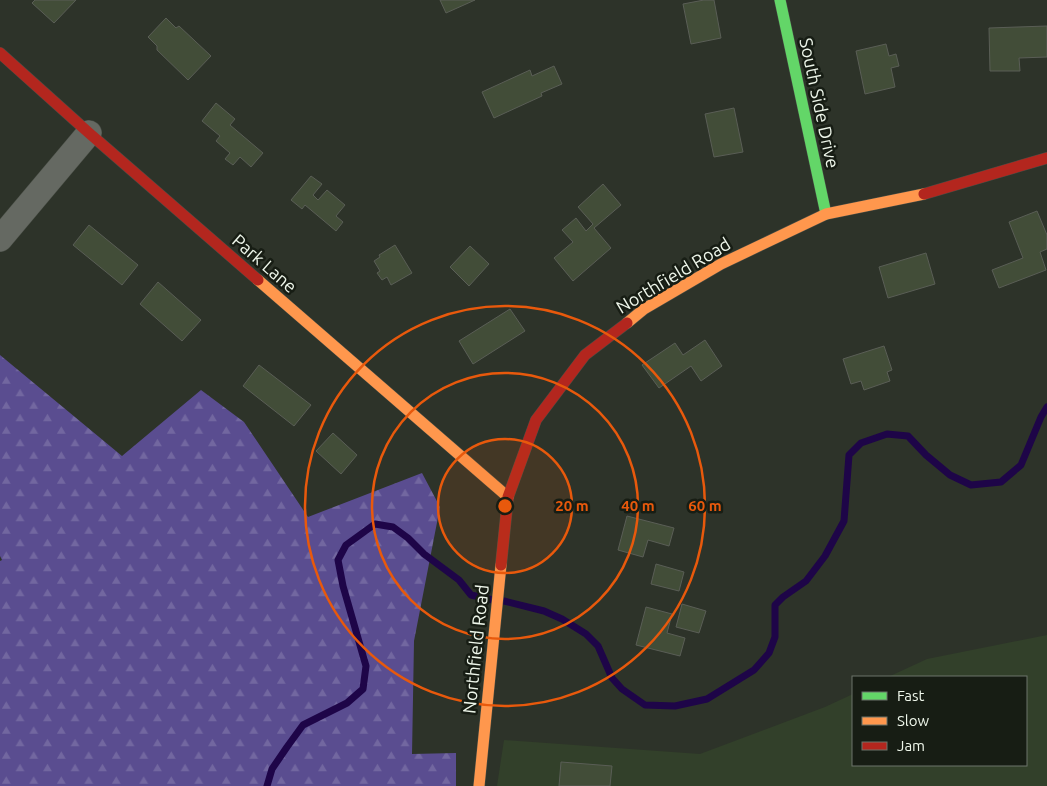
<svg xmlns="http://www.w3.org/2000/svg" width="1047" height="786" font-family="Ubuntu,sans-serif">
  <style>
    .built { fill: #32402a }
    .forest { fill: url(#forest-firs) }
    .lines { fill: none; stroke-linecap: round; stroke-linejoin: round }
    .stream { stroke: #1e0548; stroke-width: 7 }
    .building { fill: #424d38; stroke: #5a5e56 }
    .street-casing { stroke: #494e46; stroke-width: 26 }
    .fast-casing { stroke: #494e46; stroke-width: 12 }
    .slow-casing { stroke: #494e46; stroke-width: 12 }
    .jam-casing { stroke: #494e46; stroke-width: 12 }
    .street { stroke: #656962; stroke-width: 25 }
    .fast { stroke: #63d668; stroke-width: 11 }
    .slow { stroke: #ff974d; stroke-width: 11 }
    .jam { stroke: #b3261e; stroke-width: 11 }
    .ring { fill: none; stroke: #e8590c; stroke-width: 2.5 }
    .labels { text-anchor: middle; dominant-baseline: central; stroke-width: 5; stroke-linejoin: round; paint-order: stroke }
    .street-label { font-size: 18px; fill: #eef6ea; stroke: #171d14 }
    .centre { fill: #e8590c; stroke: #171d14; stroke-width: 2.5 }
    .ring-label { font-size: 15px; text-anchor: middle; font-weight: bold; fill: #e8590c; stroke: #171d14; stroke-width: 5; stroke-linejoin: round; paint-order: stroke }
  </style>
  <defs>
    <pattern id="forest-firs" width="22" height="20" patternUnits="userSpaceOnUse" patternTransform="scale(1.25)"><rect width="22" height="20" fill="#5a4d90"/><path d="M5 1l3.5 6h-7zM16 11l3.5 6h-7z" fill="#7267a0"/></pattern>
  </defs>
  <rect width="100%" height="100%" fill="#2d3329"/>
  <path class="built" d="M1047 635V786H497L504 740 700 754 825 707 853 694V765H1026V677H888L927 659Z"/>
  <path class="forest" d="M0 355 122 456 201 390 244 422 308 517 422 473 440 507 414 641 412 754 456 753V786H0V561L2 560 0 556Z"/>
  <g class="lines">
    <path class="stream" d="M504 601 544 611 562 619 586 634 598 646 612 678 622 689 645 705 675 706 707 699 754 670 769 653 775 637V605L783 597 806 581 825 556 844 521 849 455 861 443 887 434 908 436 926 455 950 475 971 485 1001 482 1021 465 1041 417 1047 407
      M267 786 272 769 287 747 303 725 347 703 363 689 366 666 343 586 338 560 346 545 375 524 393 527 408 538 424 554 459 580 471 595 493 600"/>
  </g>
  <path class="building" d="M35 0H76L54 23 32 3Z
    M440 0H475L446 13Z
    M704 0H714L721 38 691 44 683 4Z
    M166 18 176 28 179 26 211 56 188 80 157 50V46L148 37Z
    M1047 26V57L1019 58 1020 71H990L989 28Z
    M886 44 889 56 896 54 899 66 891 68 895 87 865 94 856 51Z
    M554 66 562 84 541 93 542 96 494 118 482 92 530 70 532 76Z
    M216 103 235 119 230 125 263 153 251 167 240 157 233 165 225 159 230 153 216 141 220 136 202 121Z
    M734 108 743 152 714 157 705 114Z
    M311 176 322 184 313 195 318 200 327 190 345 205 336 216 343 222 336 231 305 205 302 209 291 200Z
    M603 184 621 205 594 228 611 248 573 281 554 258 573 242 562 230 576 218 586 231 593 224 578 207Z
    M1037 211 1047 235V249L1040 252 1046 270 999 288 992 270 1023 258 1009 222Z
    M89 225 138 265 122 285 73 245Z
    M395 245 412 273 391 285 387 277 382 280 377 273 380 271 374 261 380 257 379 255Z
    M470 246 489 264 469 286 450 267Z
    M926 253 935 284 888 298 879 267Z
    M158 282 201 320 182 341 140 304Z
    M510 309 525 331 473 364 459 341Z
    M705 340 722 366 701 381 691 366 659 388 642 365 675 343 683 355Z
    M884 346 892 370 887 372 890 381 864 390 861 381 851 384 843 359Z
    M259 365 311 405 294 426 243 386Z
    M333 433 357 455 341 474 316 451Z
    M627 516 674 528 669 546 648 540 643 557 618 550Z
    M656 564 684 572 679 591 651 584Z
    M682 604 706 611 699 633 676 627Z
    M646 607 672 614 667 633 685 638 680 656 636 645Z
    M561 762 612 766 610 786H559Z"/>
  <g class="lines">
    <g class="street-casing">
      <path id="street" d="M0 239 89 133"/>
    </g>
    <g class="fast-casing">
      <path id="fast" d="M780 0 826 214"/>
    </g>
    <g class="slow-casing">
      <path id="slow" d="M258 280 508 497
        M627 323 644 309 721 264 826 214 924 194
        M479 786 501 565"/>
    </g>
    <g class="jam-casing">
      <path id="jam" d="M0 53 89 133 258 280
        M924 194 1047 158
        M501 565 508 497 536 420 585 355 627 323"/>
    </g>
    <use href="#street" class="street"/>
    <use href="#fast" class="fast"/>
    <use href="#slow" class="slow"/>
    <use href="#jam" class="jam"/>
  </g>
  <circle cx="505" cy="506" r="67" fill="#e8590c" fill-opacity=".12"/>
  <g class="ring">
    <circle cx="505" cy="506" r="67"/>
    <circle cx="505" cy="506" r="133"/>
    <circle cx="505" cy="506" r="200"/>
  </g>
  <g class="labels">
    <g class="street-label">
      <text transform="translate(820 103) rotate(78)">South Side Drive</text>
      <text transform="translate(265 263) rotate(41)">Park Lane</text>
      <text transform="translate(673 275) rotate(-31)">Northfield Road</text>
      <text transform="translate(475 649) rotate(-84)">Northfield Road</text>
    </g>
  </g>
  <circle cx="505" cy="506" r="8" class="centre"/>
  <g class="ring-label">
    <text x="572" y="511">20 m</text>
    <text x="638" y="511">40 m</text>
    <text x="705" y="511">60 m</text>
  </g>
  <rect x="852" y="676" width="175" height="90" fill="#171d14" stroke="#6d746a"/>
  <rect x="862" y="692" width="25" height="8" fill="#63d668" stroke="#6d746a"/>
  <text x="897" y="701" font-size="15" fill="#eef6ea">Fast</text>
  <rect x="862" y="717" width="25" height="8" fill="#ff974d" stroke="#6d746a"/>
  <text x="897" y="726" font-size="15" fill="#eef6ea">Slow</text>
  <rect x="862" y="742" width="25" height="8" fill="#b3261e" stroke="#6d746a"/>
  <text x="897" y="751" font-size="15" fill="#eef6ea">Jam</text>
</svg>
